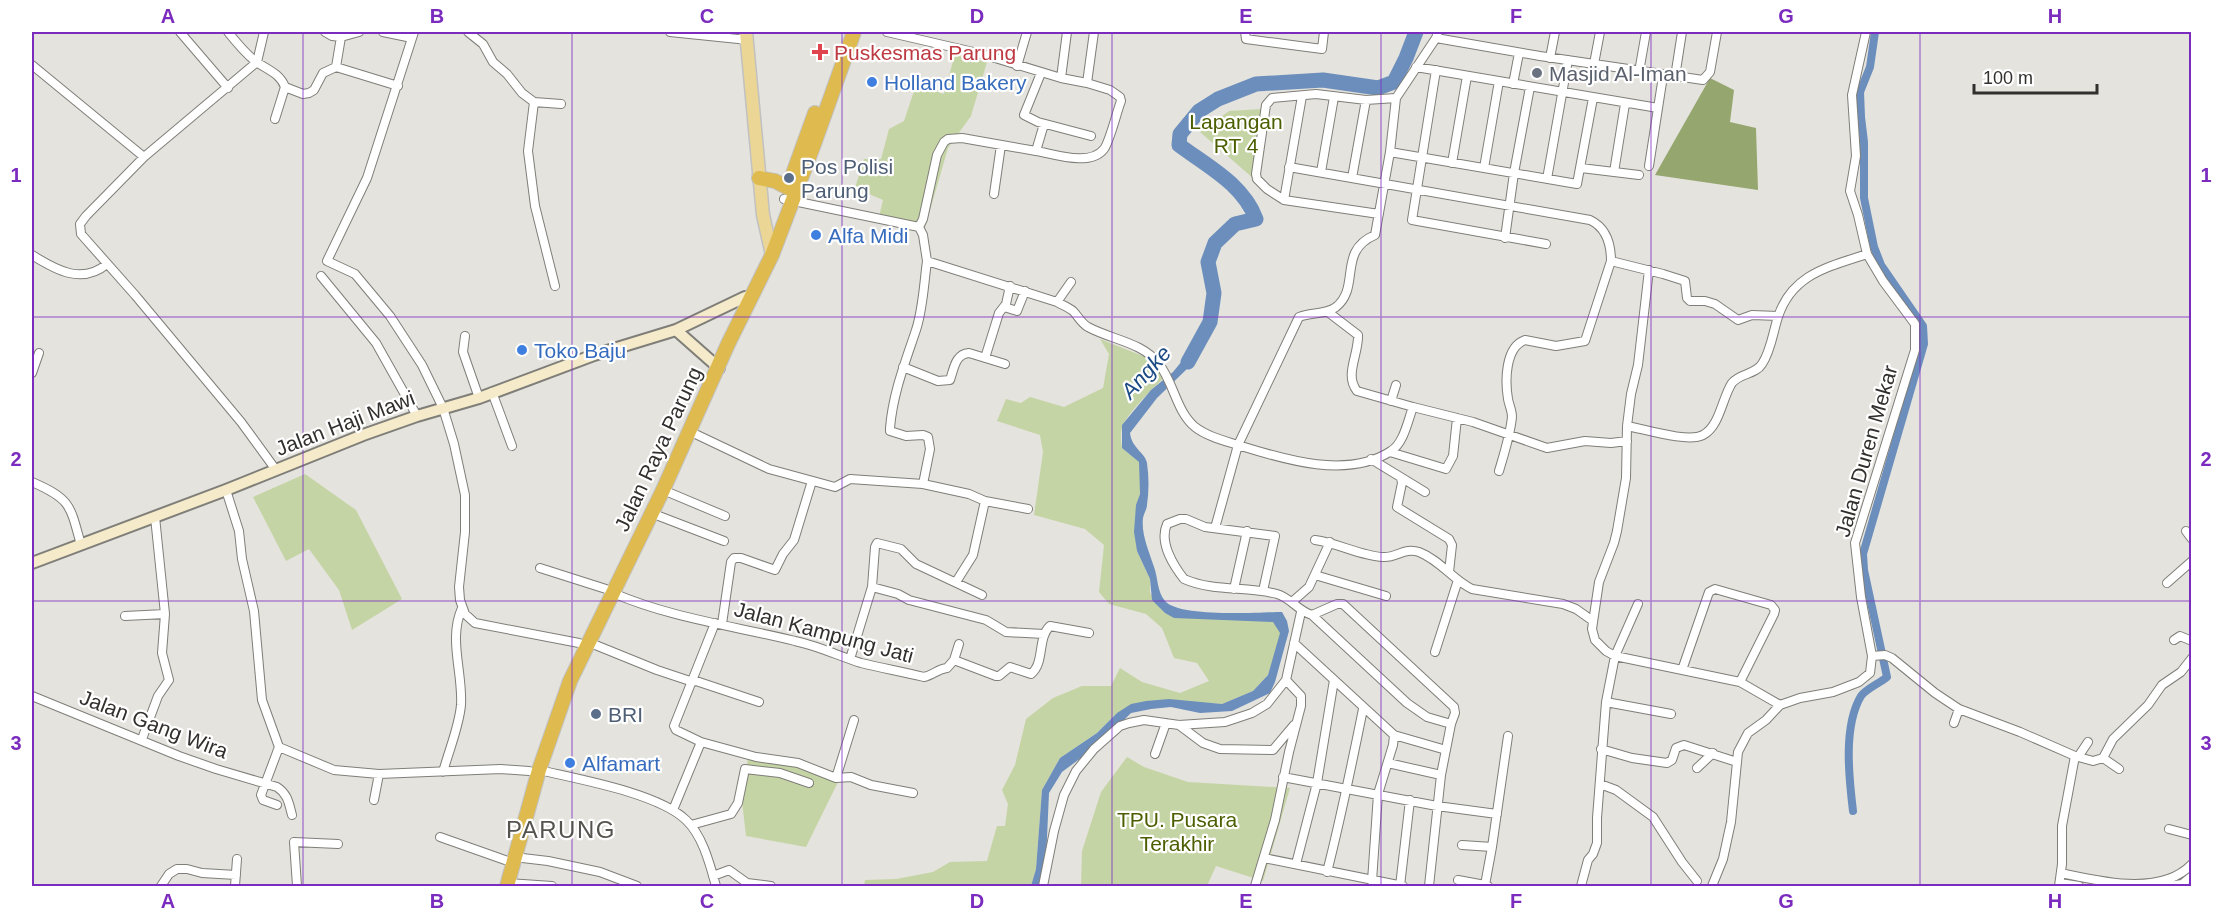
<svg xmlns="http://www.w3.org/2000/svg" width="2223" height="918" font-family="Helvetica,sans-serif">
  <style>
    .green { fill: #c5d4a5 }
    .forest { fill: #95a66e }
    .water { fill: #6b8ebc }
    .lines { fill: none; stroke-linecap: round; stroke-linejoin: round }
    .canal { stroke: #6b8ebc; stroke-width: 8 }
    .river { stroke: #6b8ebc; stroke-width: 15 }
    .street-casing { stroke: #7f7e79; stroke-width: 10 }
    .secondary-casing { stroke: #7f7e79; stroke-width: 14 }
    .primary-casing { stroke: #c1c1c0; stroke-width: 15 }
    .highway-casing { stroke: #c1c1c0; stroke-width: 16 }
    .street { stroke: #fff; stroke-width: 8 }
    .secondary { stroke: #f5ebca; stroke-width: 10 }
    .primary { stroke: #ecd695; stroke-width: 12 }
    .highway { stroke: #dfbb4f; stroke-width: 14 }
    .grid { fill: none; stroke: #7b2cbf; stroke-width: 1.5; stroke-opacity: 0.55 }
    .health-dot { fill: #e0444e; stroke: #fff; stroke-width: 2 }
    .worship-dot { fill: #6b7280; stroke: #fff; stroke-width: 2 }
    .shop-dot { fill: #3f7fe0; stroke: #fff; stroke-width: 2 }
    .service-dot { fill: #5c6f8a; stroke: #fff; stroke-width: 2 }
    .labels { text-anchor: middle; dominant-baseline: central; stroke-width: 4.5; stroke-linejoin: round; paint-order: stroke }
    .health-label { font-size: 21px; fill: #be3a42; stroke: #fff; text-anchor: start }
    .worship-label { font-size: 21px; fill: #5b616d; stroke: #fff; text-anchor: start }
    .shop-label { font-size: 21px; fill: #366cbe; stroke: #fff; text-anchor: start }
    .park-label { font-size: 21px; fill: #4c5f00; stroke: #fff }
    .service-label { font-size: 21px; fill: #4e5e75; stroke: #fff; text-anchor: start }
    .street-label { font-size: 21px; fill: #31302e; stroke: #fff }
    .water-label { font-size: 22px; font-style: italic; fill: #1b4a84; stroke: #fff }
    .quarter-label { font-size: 24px; letter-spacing: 1.5px; fill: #54534e; stroke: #fff }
    .neatline { fill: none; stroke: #7b2cbf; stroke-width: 2 }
    .grid-label { font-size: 20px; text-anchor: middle; font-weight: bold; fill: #7b2cbf }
  </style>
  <rect width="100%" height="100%" fill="#e4e3dd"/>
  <path class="green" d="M955 54 987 62 971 116 948 148 924 231 878 221 883 200 855 188 864 159H881L889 129 904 121 916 85 944 94Z
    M1262 109 1254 179 1200 132 1229 111Z
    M1100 339 1153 360 1166 376C1155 386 1125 415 1122 428 1120 435 1121 441 1122 448L1140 462V494L1135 518 1137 551 1150 579V593L1165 613 1273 621 1281 633 1268 675 1253 691 1222 704 1197 703 1117 713 1097 733 1060 758 1042 790 1036 869 1031 886H864L865 880 896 879 933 872 950 862 987 861 997 826H1005L1008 804 1002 790 1015 765 1026 719 1053 698 1082 686H1111L1120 668 1142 682 1180 693 1209 681 1197 663 1174 658 1162 628 1146 614 1109 604 1099 592 1104 545 1085 529 1034 515 1043 452 1040 435 997 421 1006 399 1021 403 1030 397 1064 407 1103 388 1109 354Z
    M305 474 356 510 402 599 352 630 339 590 309 549 286 561 253 497Z
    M748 757 788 763 839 780 806 847 746 836 742 801Z
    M1127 757 1144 767 1188 782 1290 788 1263 881 1216 866 1207 886H1081L1082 851 1101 792Z"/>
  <path class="forest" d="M1710 78 1734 90 1730 122 1756 128 1758 190 1655 175Z"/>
  <path class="water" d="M1196 344 1200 347 1190 366 1157 398 1130 433C1132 449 1145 452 1147 463 1149 477 1149 491 1147 505 1147 509 1144 513 1143 518 1141 534 1149 551 1154 567 1158 577 1157 592 1165 601 1180 618 1259 612 1282 612L1287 621 1289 631 1275 682 1270 693 1232 711 1200 713 1171 707 1151 709 1131 713 1101 743 1062 772 1049 793 1046 860 1039 886H1031L1036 869 1042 790 1060 758 1097 733 1117 713 1131 704 1146 701 1169 699 1222 704 1253 691 1268 675 1280 633 1273 622 1174 618 1165 613 1152 600 1150 579 1137 551 1134 532 1136 505 1140 494 1139 462 1122 448V425L1151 390 1173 372Z"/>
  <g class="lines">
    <path class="canal" d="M1853 811C1849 778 1843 726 1861 696 1866 689 1880 683 1887 677L1864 570 1863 554 1924 344 1923 326 1881 265 1874 247 1864 198V142L1861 117 1860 92 1870 67 1875 32"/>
    <path class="river" d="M1188 362 1210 322 1214 293 1208 262 1215 243 1235 224 1256 219C1243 184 1207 166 1179 145L1180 134 1199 111 1218 99 1256 84 1323 80 1378 88 1394 82 1406 58 1416 32"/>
    <g class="street-casing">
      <path id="street" d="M180 32 228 88
        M228 32C236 42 245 53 255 61 266 69 280 73 285 87L275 119
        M325 32 332 36 341 37
        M383 32 412 38
        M414 32 367 178 327 261 355 274 390 316 422 365 443 408 454 444 465 495V532L459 587 460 600 465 614 475 623 579 643
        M468 32 483 44 493 62 507 74 522 93 534 102 528 151 535 206 555 286
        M670 32 748 40
        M887 32 982 54 1061 78 1087 83 1110 90 1120 97 1121 101C1117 111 1110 141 1104 149 1090 167 1054 154 1036 151L1044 124
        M1245 32 1246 39 1322 49 1324 32
        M1436 38 1540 56 1703 80 1710 72 1717 32
        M1550 58 1555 32
        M1594 64 1600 32
        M32 65 144 157 86 216 80 224 81 234 135 295 241 422 276 470
        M1017 66 1027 32
        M336 67 341 37 359 32
        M1416 67 1658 108
        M1436 70 1412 220 1546 244
        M1639 72 1646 32
        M1041 73 1024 115 1038 122 1091 136
        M1675 77 1682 32
        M1061 78 1067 32
        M1087 83 1094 32
        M1513 84 1519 53
        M285 87 303 94 309 93 314 90 323 73 336 67 398 86
        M534 102 561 104
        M1390 152 1577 184 1593 98
        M144 157 257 62 264 32
        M1452 163 1467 76
        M1649 166 1663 76
        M1289 167 1590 220C1607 228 1611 244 1611 261L1663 274 1685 281 1687 298 1690 301H1705L1715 304 1738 320 1752 315 1778 316
        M1484 168 1499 81
        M1581 168 1639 175
        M1321 172 1334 97
        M1614 172 1625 104
        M1352 178 1366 100
        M1547 179 1568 60
        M994 194 1001 145
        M784 199 919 227 923 235 927 261 1057 302C1062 305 1068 307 1073 311 1078 316 1081 323 1088 327 1112 340 1142 342 1159 364 1174 383 1176 411 1195 427 1208 437 1226 441 1241 446 1286 460 1348 479 1391 451 1404 443 1408 420 1413 407L1473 422 1547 448 1585 441 1611 443 1627 441
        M1284 200 1302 96
        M1379 214 1284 200 1267 189 1257 179 1256 174 1266 105 1272 98 1316 94 1366 100 1396 98
        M919 227 923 219 937 155 944 142 948 139 962 138 1036 151
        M1505 238 1514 173 1530 87
        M32 255C56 270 82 285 107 264
        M927 261C924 283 923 309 916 330 905 363 893 393 890 428V431L906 436 923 435 928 437 930 449 923 484 969 494 985 501 973 555 956 582
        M321 276 376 343 417 416
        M1057 302 1071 282
        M1004 307 1017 311 1025 291
        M1328 312 1358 335C1359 354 1344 375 1357 391L1413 407
        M465 336 463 352 479 398
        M985 358 999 313 1006 304 1010 286
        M903 367 938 381 950 380C954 369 955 354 969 353L1005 364
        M32 373 39 353
        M492 392 512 446
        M1391 401 1396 385
        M1627 426 1631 394 1638 365 1649 270
        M689 431 769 469 835 487 850 479 923 484
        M1390 452 1446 469 1453 456 1457 418
        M1371 459 1425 492
        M1499 471C1504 454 1510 436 1512 417 1512 410 1509 405 1508 399 1505 381 1505 347 1525 340L1556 346 1585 341 1611 261
        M1401 478 1402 483 1397 507 1449 539 1452 545 1449 572
        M32 482C71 499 70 505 81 545
        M226 490 239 531 242 559 254 611 262 700 279 747 334 770 379 774 501 769 529 771
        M663 490 725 516
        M985 501 1028 509
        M651 513 724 541
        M1215 528 1238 445 1299 317C1311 312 1325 315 1336 307 1361 287 1337 251 1375 235L1390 152 1396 98 1436 38 1438 32
        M2186 531 2192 539
        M1315 540C1338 543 1361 556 1383 557 1397 558 1404 547 1419 552 1440 560 1453 580 1472 589L1563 604 1576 609 1593 621
        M540 568 606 589
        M1315 575 1386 596
        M2167 583 2192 561
        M872 587 875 547 877 543 901 549 916 564 982 595
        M1234 589 1247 531
        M1263 591 1275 536 1205 527 1186 519H1180L1167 524C1159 542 1173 565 1184 579 1214 592 1246 586 1277 594 1291 598 1298 611 1312 615L1407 703 1427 717 1451 724
        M613 593C671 618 734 626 795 641 818 646 839 656 861 663 882 668 903 672 924 677 933 675 938 669 947 668L954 660 996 676H999L1010 667 1031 674C1045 663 1037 638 1050 626L1089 633
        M1292 602 1309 587 1330 542
        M1312 615 1337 604H1343L1454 707 1455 713 1451 724 1441 775 1429 886
        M125 616 165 614
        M722 624 731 562 734 558H741L775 570 783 554 794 540 812 481
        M2174 640 2180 636 2192 641
        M588 642 657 670 693 682
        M1294 643 1394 735 1393 745 1378 794 1372 881
        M1435 652 1458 580
        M1872 656 1885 655 1892 658 1935 693 1959 709 2020 732 2075 756 2093 761 2103 758 2113 739 2148 705 2162 685 2181 672 2192 658
        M850 659 872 587 898 594 909 600 986 620 1006 632 1044 634
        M954 660 959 644
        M1682 670 1709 592 1715 589 1771 605 1775 610 1774 614 1740 682
        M693 680 759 702
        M32 696 179 756 216 769 277 787C288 794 289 804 292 815
        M1606 702 1671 714
        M1780 705 1740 682 1615 656 1606 651 1595 640 1592 629 1599 582 1614 543 1617 531 1626 478 1627 426C1644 429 1688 443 1703 435 1720 426 1722 398 1732 383 1740 373 1755 375 1762 364 1771 351 1773 332 1778 317 1792 274 1828 267 1867 254
        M1954 723 1959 709
        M1179 725 1203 743 1220 749 1273 750 1294 725
        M1394 735 1446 750
        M142 739 158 696 169 680 162 653 165 614 155 517
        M701 742 756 757 798 763 836 778 851 777 871 785 913 793
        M1601 749 1632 758 1667 763 1672 760 1676 748 1684 745 1737 762
        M1155 754 1166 723
        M2078 757 2088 742
        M2103 758 2119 769
        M1388 763 1441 775
        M1697 768 1713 753
        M539 770C577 779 658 793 686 820 703 836 710 865 716 886
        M443 772C449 750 459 727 461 705 463 672 448 639 462 608
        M1283 777 1437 806 1497 814
        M836 778 854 720
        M1600 784 1616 790 1653 817 1682 862 1697 881
        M374 800 379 774
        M277 805 263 800 261 795 279 747
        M673 810 701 742 676 730 674 726 715 623
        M691 825 731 814 738 803 745 769 780 773 809 783
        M2169 829 2192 835
        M440 837 505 860
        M1462 845 1492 847
        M514 857 548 861 600 872 637 886
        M1264 858 1403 886
        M1296 864 1317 783 1334 680
        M1327 872C1341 818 1352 763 1363 709
        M2061 873C2099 881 2161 897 2192 864
        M713 876 729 870 747 883 771 886
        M1458 880 1485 885 1484 886
        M508 883 552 886
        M2060 883 2079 886
        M161 886 169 874 177 869H187L202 873 236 875
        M235 886 237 859
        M297 886 294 842 338 844
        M1043 886 1054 831 1064 795 1076 771 1094 749 1120 726 1129 723 1144 720 1179 725 1225 722 1252 713 1267 704 1286 680 1301 612
        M1255 886 1275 820 1289 752 1301 706V696L1286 680
        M1400 886 1410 800
        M1488 886 1485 885 1492 847 1508 736
        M1581 886 1588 860 1593 854 1597 843V818L1606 702 1615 656 1638 604
        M1712 886 1723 859 1731 822 1738 752 1748 733 1766 720 1780 705 1800 698 1833 692 1859 682 1870 673 1872 656 1861 597 1855 543 1915 350V324L1883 281 1867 254 1858 215 1850 191 1856 156 1852 95 1866 32
        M2059 886 2062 864V826L2075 756
        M2170 886 2182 884 2192 876"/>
    </g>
    <g class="secondary-casing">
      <path id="secondary" d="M676 330 719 368
        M32 563 226 490 363 435 417 416 479 398 594 355 676 330 745 297"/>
    </g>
    <g class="primary-casing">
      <path id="primary" d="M746 32 763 215 772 255"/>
    </g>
    <g class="highway-casing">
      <path id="highway" d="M759 178 775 181 796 192
        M789 185 815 113
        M507 886 539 770 570 681 663 490 728 344 772 255 814 144 854 32"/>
    </g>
    <use href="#street" class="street"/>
    <use href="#secondary" class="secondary"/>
    <use href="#primary" class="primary"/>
    <use href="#highway" class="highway"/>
  </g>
  <path class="grid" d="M303 32V886M572 32V886M842 32V886M1112 32V886M1381 32V886M1651 32V886M1920 32V886M32 317H2192M32 601H2192"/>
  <path class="health-dot" d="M817 43h6v6h6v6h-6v6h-6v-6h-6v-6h6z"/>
  <circle class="worship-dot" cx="1537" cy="73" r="6"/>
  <g class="shop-dot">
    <circle cx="872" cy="82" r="6"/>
    <circle cx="816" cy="235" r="6"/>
    <circle cx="522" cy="350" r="6"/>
    <circle cx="570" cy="763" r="6"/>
  </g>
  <g class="service-dot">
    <circle cx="789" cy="178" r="6"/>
    <circle cx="596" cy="714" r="6"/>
  </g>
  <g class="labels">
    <g class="health-label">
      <text x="834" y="52">Puskesmas Parung</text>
    </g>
    <g class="worship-label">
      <text x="1549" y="73">Masjid Al-Iman</text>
    </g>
    <g class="shop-label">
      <text x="884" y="82">Holland Bakery</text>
      <text x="828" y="235">Alfa Midi</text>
      <text x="534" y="350">Toko Baju</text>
      <text x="582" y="763">Alfamart</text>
    </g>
    <g class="park-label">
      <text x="1236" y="121">Lapangan<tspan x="1236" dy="24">RT 4</tspan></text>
      <text x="1177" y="819">TPU. Pusara<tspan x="1177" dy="24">Terakhir</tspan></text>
    </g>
    <g class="service-label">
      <text x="801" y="166">Pos Polisi<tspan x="801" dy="24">Parung</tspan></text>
      <text x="608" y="714">BRI</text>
    </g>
    <g class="street-label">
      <text transform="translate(345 423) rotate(-21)">Jalan Haji Mawi</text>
      <text transform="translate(658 449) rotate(-65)">Jalan Raya Parung</text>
      <text transform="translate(1866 451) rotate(-74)">Jalan Duren Mekar</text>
      <text transform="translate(824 632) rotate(15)">Jalan Kampung Jati</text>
      <text transform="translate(154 724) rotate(21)">Jalan Gang Wira</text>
    </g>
    <g class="water-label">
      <text transform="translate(1146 372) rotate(-48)">Angke</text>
    </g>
    <g class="quarter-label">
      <text x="561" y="829">PARUNG</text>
    </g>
  </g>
  <rect width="2223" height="918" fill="none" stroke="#ffffff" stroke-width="66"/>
  <path d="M1974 84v9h123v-9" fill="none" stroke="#31302e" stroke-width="3"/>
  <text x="1983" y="84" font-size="18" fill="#31302e" stroke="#ffffff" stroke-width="4.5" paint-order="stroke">100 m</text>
  <rect x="33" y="33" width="2157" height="852" class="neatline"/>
  <g class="grid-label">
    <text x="168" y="23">A</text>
    <text x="437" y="23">B</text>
    <text x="707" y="23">C</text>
    <text x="977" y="23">D</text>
    <text x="1246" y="23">E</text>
    <text x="1516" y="23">F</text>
    <text x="1786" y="23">G</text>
    <text x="2055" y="23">H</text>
    <text x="16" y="182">1</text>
    <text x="2206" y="182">1</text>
    <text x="16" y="466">2</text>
    <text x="2206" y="466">2</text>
    <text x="16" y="750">3</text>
    <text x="2206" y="750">3</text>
    <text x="168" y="908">A</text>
    <text x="437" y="908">B</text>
    <text x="707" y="908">C</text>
    <text x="977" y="908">D</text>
    <text x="1246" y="908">E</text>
    <text x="1516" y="908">F</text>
    <text x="1786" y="908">G</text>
    <text x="2055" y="908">H</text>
  </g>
</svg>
